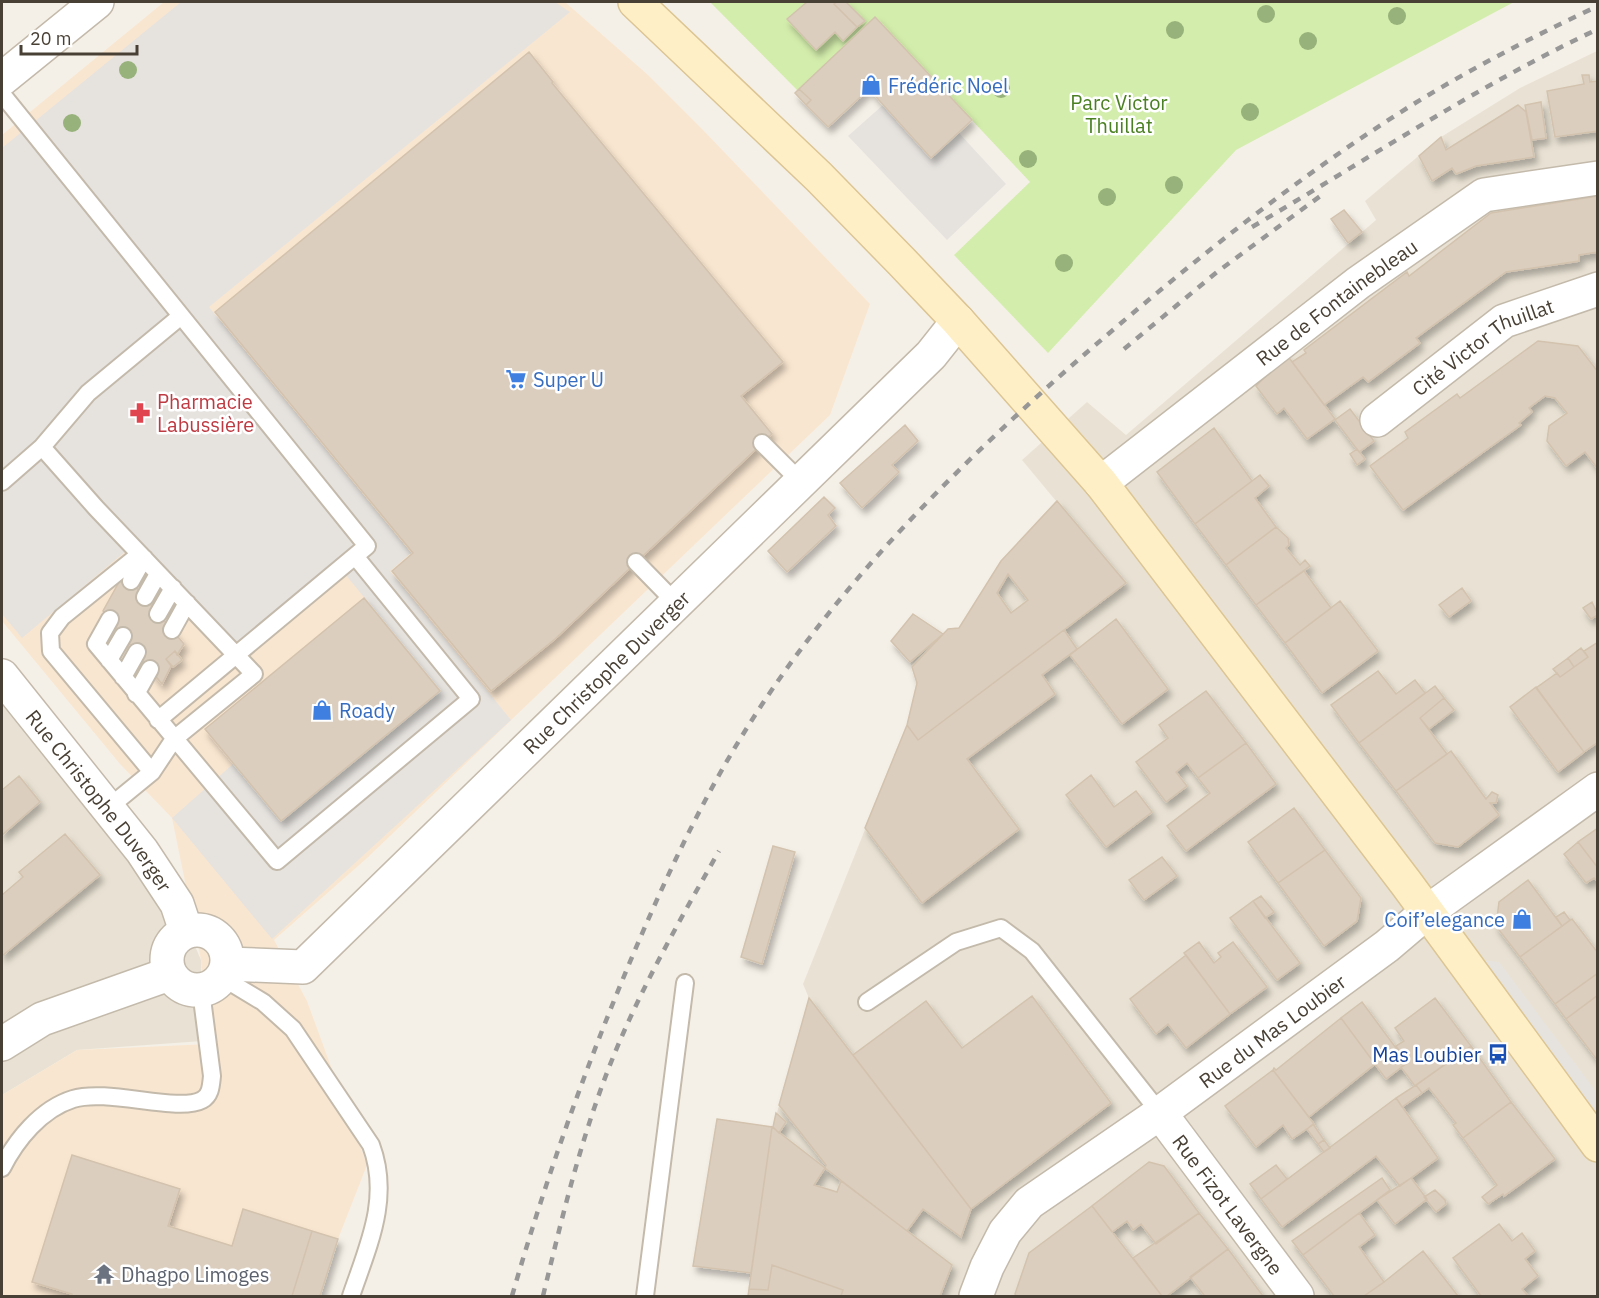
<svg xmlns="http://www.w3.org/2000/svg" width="1599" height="1298" font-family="'IBM Plex Sans',sans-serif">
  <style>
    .residential { fill: #e9e2d4 }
    .commercial { fill: #f9e6d0 }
    .green { fill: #d3edac }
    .parking { fill: #e6e3df }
    .building { fill: #dbcebe; stroke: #d3c3ae; stroke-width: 1.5; fill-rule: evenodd; filter: url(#shadow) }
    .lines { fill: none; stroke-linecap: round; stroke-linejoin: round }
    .lane-casing { stroke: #c4baab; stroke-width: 20 }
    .street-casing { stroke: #c4baab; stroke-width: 36 }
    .secondary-casing { stroke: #dcc594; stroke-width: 36 }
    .lane { stroke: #fff; stroke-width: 16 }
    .street { stroke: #fff; stroke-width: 33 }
    .secondary { stroke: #ffefc7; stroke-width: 33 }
    .rail { stroke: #979797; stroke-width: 4.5; stroke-dasharray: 8 8; stroke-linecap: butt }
    .tree { fill: #98b27b }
    .labels { text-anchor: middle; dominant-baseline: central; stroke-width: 5; stroke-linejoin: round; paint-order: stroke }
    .shop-label { font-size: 20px; fill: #366cbe; stroke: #fff; text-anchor: start }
    .park-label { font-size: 20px; fill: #4b8022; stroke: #fff }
    .street-label { font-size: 20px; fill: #494035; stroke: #fff }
    .health-label { font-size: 20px; fill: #be3a42; stroke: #fff; text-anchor: start }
    .transit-label { font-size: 20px; fill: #164399; stroke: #fff; text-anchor: end }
    .worship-label { font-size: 20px; fill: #5b616d; stroke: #fff; text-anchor: start }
  </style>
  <defs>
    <filter id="shadow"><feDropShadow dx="3.5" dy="6" stdDeviation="3" flood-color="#0004"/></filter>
  </defs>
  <rect width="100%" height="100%" fill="#f5f0e7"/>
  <path class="residential" d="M1597 51V1296H748L750 1273 693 1266 717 1119 773 1127 809 998 803 984 907 725 917 683 910 662 891 641 913 614 943 634 948 629 959 628 1001 561 1056 501 1022 460 1087 402 1126 435 1376 220 1365 201 1441 137 1520 88Z
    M2 676 177 904 201 960 203 1041 77 1050 2 1095Z"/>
  <path class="commercial" d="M164 2H565L648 75 702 129 870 304 830 415 366 859 274 940 307 1001 367 1165 338 1239 320 1296H2V1095L77 1050 210 1044 201 960 172 818 120 764 2 621V135Z"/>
  <path class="green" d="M710 2H1514L1236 150 1048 353 954 255 1030 182 876 18 798 91Z"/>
  <path class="parking" d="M181 2H555L570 12 209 307 411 553 390 571 511 720 272 939 172 818 233 764 281 821 440 690 340 568 235 654 132 546 22 638 2 614V148Z
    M883 105 931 158 959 133 1006 184 947 240 848 136Z
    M1480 960 1499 962 1597 1093V1117Z"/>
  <path class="building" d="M807 2H837L834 4 857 27 843 41 835 32 816 50 787 19Z
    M837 2H846L865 21 857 27 834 4Z
    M875 17 972 120 931 158 869 89 828 127 806 105 811 100 799 89Z
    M529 52 553 82 552 83 783 362 741 396 772 434 555 639 491 691 392 571 413 553 215 312Z
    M1582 75H1589L1590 82 1598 81V131L1555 137 1547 91 1584 84Z
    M799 89 811 100 806 105 795 93Z
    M1541 102 1546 138 1532 140 1525 105Z
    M1518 105 1526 112 1534 157 1476 166 1456 174 1452 168 1432 181 1419 156 1441 137 1446 150Z
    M1598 196V252L1579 255V261L1506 272 1416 338 1420 343 1368 382 1363 377 1324 405 1292 362 1306 353 1304 350 1407 272 1409 276 1491 213Z
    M1344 210 1362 232 1348 243 1331 219Z
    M1538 341 1578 346 1598 372V469L1585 452 1566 466 1547 441 1549 426 1567 413 1555 398 1545 396 1529 408 1532 412 1519 423 1521 425 1403 510 1370 466 1408 438 1405 432 1457 394 1460 398Z
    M1287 355 1335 419 1307 439 1284 408 1277 414 1256 386Z
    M1350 409 1374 441 1359 452 1335 420Z
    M905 425 918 441 892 465 899 472 862 508 840 483Z
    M1214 428 1252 481 1195 524 1157 472Z
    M1357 449 1365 459 1357 465 1350 454Z
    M1260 475 1269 486 1255 498 1276 527 1226 565 1195 524Z
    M824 497 835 508 828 515 836 526 787 572 768 551Z
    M1057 501 1126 583 918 740 907 725 917 683 912 667 948 629 959 628 1001 561ZM1008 574 1028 600 1011 613 997 593Z
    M1276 527 1288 538 1289 545 1286 548 1300 565 1305 560 1310 566 1256 605 1226 565Z
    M1304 571 1331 608 1285 643 1256 605Z
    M124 573 184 644 177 655 175 651 166 659 171 666 162 684 103 611Z
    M1462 588 1471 601 1449 617 1439 605Z
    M364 598 440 691 281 821 205 729Z
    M1340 601 1378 651 1322 693 1285 643Z
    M1592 602 1598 615 1591 619 1583 608Z
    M913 614 943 634 910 662 891 641Z
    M1116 619 1168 689 1122 724 1070 655Z
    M1064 630 1077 649 1042 675 1055 694 967 759 1019 829 922 903 865 828 907 725 918 740Z
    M1598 642V742L1584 752 1536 688 1557 673 1560 677 1588 657 1584 651Z
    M1581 648 1588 657 1574 667 1568 658Z
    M175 651 182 660 173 667 166 659Z
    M1568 658 1574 667 1560 677 1553 669Z
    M1378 671 1396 694 1415 680 1425 693 1359 743 1331 705Z
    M1435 686 1444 698 1420 718 1447 754 1396 791 1359 743Z
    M1536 687 1584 752 1558 772 1510 707Z
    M1206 691 1246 743 1198 778 1187 763 1176 772 1187 786 1166 802 1136 762 1168 738 1159 725Z
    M1444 698 1454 710 1429 729 1420 718Z
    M1246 743 1276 784 1186 851 1167 826 1210 793 1198 778Z
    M1451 751 1486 799 1492 792 1498 795 1496 803H1490L1499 815 1458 847 1435 843 1396 791Z
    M1091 775 1114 807 1136 791 1152 812 1106 847 1066 795Z
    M19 776 40 802 2 835V790Z
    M1294 808 1325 850 1278 883 1248 842Z
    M1598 828V868L1578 842Z
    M65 834 100 875 2 956V895L23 877 19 872Z
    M1578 842 1598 868V882L1594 878 1586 883 1564 854Z
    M773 846 795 852 762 964 741 957Z
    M1325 850 1361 898 1357 921 1324 946 1278 883Z
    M1162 857 1177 876 1144 900 1129 880Z
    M1528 880 1562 926 1520 957 1496 926 1499 902Z
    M1261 896 1274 912 1265 918 1253 901Z
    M1253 901 1300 963 1277 980 1230 918Z
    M1564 912 1570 920 1562 926 1556 917Z
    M1572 919 1598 953V973L1555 1004 1520 957Z
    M1199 942 1214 963 1221 957 1218 953 1233 942 1267 987 1230 1014 1184 953Z
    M1186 955 1230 1014 1186 1048 1168 1024 1156 1034 1130 999Z
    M1598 973V995L1566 1019 1555 1004Z
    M1598 995V1061L1566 1019Z
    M1032 996 1111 1103 971 1209 853 1055 926 1001 962 1048Z
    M809 998 971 1209 961 1237 923 1209 907 1231 825 1168 826 1165 779 1105Z
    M1435 998 1471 1046 1415 1086 1401 1067 1407 1063 1396 1046 1404 1041 1395 1028Z
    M1362 1002 1407 1063 1386 1079 1341 1018Z
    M1341 1018 1375 1064 1309 1117 1273 1070 1274 1068 1276 1070Z
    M1471 1046 1511 1102 1463 1138 1453 1125 1456 1123 1429 1088 1422 1093 1416 1085Z
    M1273 1070 1314 1124 1292 1139 1283 1125 1256 1147 1225 1106Z
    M1416 1085 1422 1093 1402 1107 1396 1098Z
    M1396 1098 1438 1158 1400 1186 1376 1156 1282 1227 1261 1199Z
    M1511 1102 1555 1159 1504 1196 1503 1194 1488 1204 1482 1197 1497 1185 1463 1138Z
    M776 1113 786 1122 779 1133 773 1127Z
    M717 1119 772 1127 751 1273 693 1266Z
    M1313 1124 1324 1140 1318 1144 1307 1129Z
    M772 1127 825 1168 814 1185 837 1192 841 1181 952 1265 940 1296H841L843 1290 772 1265 768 1290 749 1289Z
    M1324 1140 1330 1148 1324 1152 1318 1144Z
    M72 1155 180 1189 168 1226 232 1246 243 1209 312 1231 292 1296H72V1294L32 1282Z
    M1149 1162 1164 1166 1199 1213 1156 1244 1141 1224 1133 1230 1127 1221 1112 1232 1092 1206Z
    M1276 1165 1287 1179 1261 1199 1250 1184Z
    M1382 1178 1390 1190 1303 1255 1292 1241Z
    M1411 1178 1427 1199 1395 1224 1377 1200Z
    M1435 1190 1445 1200 1446 1204 1436 1212 1424 1197Z
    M1092 1206 1162 1296H1016L1015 1294 1029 1253Z
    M1199 1213 1228 1249 1167 1296H1162L1133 1258Z
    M1359 1213 1375 1235 1359 1247 1384 1282 1364 1296H1334L1303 1255Z
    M1499 1224 1512 1241 1522 1233 1535 1251 1525 1259 1538 1276 1522 1289 1528 1296H1481L1453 1258Z
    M312 1231 338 1239 320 1296H292Z
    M1228 1249 1263 1296H1202L1204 1295 1190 1277Z
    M1423 1251 1458 1296H1364L1384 1282Z
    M772 1265 843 1290 841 1296H748L749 1289 768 1290Z"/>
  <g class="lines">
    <g class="lane-casing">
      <path id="lane" d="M2 94 367 546 158 720
        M762 443 801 482
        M42 447 96 508 254 674 174 739 152 772 108 808
        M2 482 42 447 88 393 181 316
        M140 554 62 617 50 633 51 651 152 772
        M636 562 676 603
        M131 581 144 558
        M145 597 158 574
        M158 614 173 588
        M110 619 96 644 277 861 471 699 355 556
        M172 630 187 603
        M109 660 123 636
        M123 677 137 652
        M136 694 150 669
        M223 978 263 1002 293 1029 371 1145C391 1198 368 1246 351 1296
        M867 1002 956 942 1001 928 1032 951 1160 1113
        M2 1168C16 1140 41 1109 73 1099 107 1088 178 1113 202 1100 211 1095 211 1085 212 1076L201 991
        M645 1296 685 983"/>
    </g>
    <g class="street-casing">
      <g id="street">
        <path d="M2 79 97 2"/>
        <path id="s1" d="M1377 420 1504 321 1598 289"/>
        <path id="s2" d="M1101 483 1358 283 1484 195 1598 178"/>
        <path id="s3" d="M2 676 142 851 177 904 186 931"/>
        <circle cx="197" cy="960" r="30"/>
        <path id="s4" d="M228 964 303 967 931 355 958 321"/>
        <path d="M2 1044 42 1019 169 974"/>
        <path id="s5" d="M1160 1113 1297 1296"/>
        <path id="s6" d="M976 1296 987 1267 1005 1232 1029 1203 1160 1113 1387 946 1427 912 1598 789"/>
      </g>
    </g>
    <g class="secondary-casing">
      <path id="secondary" d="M635 2 819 177 902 262 958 321 1101 483 1406 883 1598 1145"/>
    </g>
    <use href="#lane" class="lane"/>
    <use href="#street" class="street"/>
    <use href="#secondary" class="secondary"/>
    <path class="rail" d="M1252 227C1367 160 1477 86 1598 29
      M1124 349 1217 272 1323 194
      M512 1296C546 1178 587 1063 635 950 667 875 702 800 745 731 833 589 953 470 1078 360 1183 269 1294 179 1412 105 1472 68 1534 36 1598 6
      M543 1296C560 1226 577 1154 602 1086 632 1003 676 927 719 851"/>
  </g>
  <g class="tree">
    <circle cx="1266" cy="14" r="9"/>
    <circle cx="1397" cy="16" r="9"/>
    <circle cx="1175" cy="30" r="9"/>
    <circle cx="1308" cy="41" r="9"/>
    <circle cx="128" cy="70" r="9"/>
    <circle cx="1001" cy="89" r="9"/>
    <circle cx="1250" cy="112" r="9"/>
    <circle cx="72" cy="123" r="9"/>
    <circle cx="1028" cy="159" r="9"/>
    <circle cx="1174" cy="185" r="9"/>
    <circle cx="1107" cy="197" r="9"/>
    <circle cx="1064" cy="263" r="9"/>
  </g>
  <defs>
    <g id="shop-bare" transform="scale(1.62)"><path d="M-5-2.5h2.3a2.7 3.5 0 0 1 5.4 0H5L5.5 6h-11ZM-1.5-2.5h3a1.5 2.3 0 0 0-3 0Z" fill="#3f7fe0" stroke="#fff" stroke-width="2.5" paint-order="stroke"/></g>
    <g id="supermarket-bare" transform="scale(1.62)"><path d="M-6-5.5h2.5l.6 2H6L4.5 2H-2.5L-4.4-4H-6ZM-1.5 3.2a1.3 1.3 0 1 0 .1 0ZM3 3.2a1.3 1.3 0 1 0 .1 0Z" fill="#3f7fe0" stroke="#fff" stroke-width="2.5" paint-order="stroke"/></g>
    <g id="pharmacy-bare" transform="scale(1.62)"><path d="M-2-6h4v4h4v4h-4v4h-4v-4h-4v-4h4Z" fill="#e0444e" stroke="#fff" stroke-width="2.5" paint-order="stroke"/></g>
    <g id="bus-bare" transform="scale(1.62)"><path d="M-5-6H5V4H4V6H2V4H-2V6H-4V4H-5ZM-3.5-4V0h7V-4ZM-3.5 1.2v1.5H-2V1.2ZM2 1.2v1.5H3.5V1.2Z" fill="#1a4fb4" stroke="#fff" stroke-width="2.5" paint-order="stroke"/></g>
    <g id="temple-bare" transform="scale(1.62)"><path d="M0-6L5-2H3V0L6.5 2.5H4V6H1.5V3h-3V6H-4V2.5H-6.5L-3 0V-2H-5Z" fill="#6b7280" stroke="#fff" stroke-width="2.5" paint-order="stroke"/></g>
  </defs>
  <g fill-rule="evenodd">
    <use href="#shop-bare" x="871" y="85"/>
    <use href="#supermarket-bare" x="516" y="379"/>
    <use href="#pharmacy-bare" x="140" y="413"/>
    <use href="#shop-bare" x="322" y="710"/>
    <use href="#shop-bare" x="1522" y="919"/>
    <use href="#bus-bare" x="1498" y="1054"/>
    <use href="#temple-bare" x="104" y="1274"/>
  </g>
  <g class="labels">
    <g class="shop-label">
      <text x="888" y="85">Frédéric Noel</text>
      <text x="533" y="379">Super U</text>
      <text x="339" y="710">Roady</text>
      <text x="1505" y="919" text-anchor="end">Coif’elegance</text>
    </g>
    <g class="park-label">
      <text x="1119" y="102">Parc Victor<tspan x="1119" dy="23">Thuillat</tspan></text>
    </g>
    <g class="street-label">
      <text stroke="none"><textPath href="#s2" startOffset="297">Rue de Fontainebleau</textPath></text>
      <text stroke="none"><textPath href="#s1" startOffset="130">Cité Victor Thuillat</textPath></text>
      <text stroke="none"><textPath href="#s4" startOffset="498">Rue Christophe Duverger</textPath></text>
      <text stroke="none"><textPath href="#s3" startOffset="158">Rue Christophe Duverger</textPath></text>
      <text stroke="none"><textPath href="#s6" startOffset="406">Rue du Mas Loubier</textPath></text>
      <text stroke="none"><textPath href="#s5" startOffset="114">Rue Fizot Lavergne</textPath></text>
    </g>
    <g class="health-label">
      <text x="157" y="401">Pharmacie<tspan x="157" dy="23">Labussière</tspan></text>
    </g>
    <g class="transit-label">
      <text x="1481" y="1054">Mas Loubier</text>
    </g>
    <g class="worship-label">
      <text x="121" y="1274">Dhagpo Limoges</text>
    </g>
  </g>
  <rect width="1599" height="1298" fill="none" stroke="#494035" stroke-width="6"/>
  <path d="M21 45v9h116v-9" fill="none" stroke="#494035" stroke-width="3"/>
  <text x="30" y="45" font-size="18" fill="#494035" stroke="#ffffff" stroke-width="4.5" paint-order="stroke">20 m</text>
</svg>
